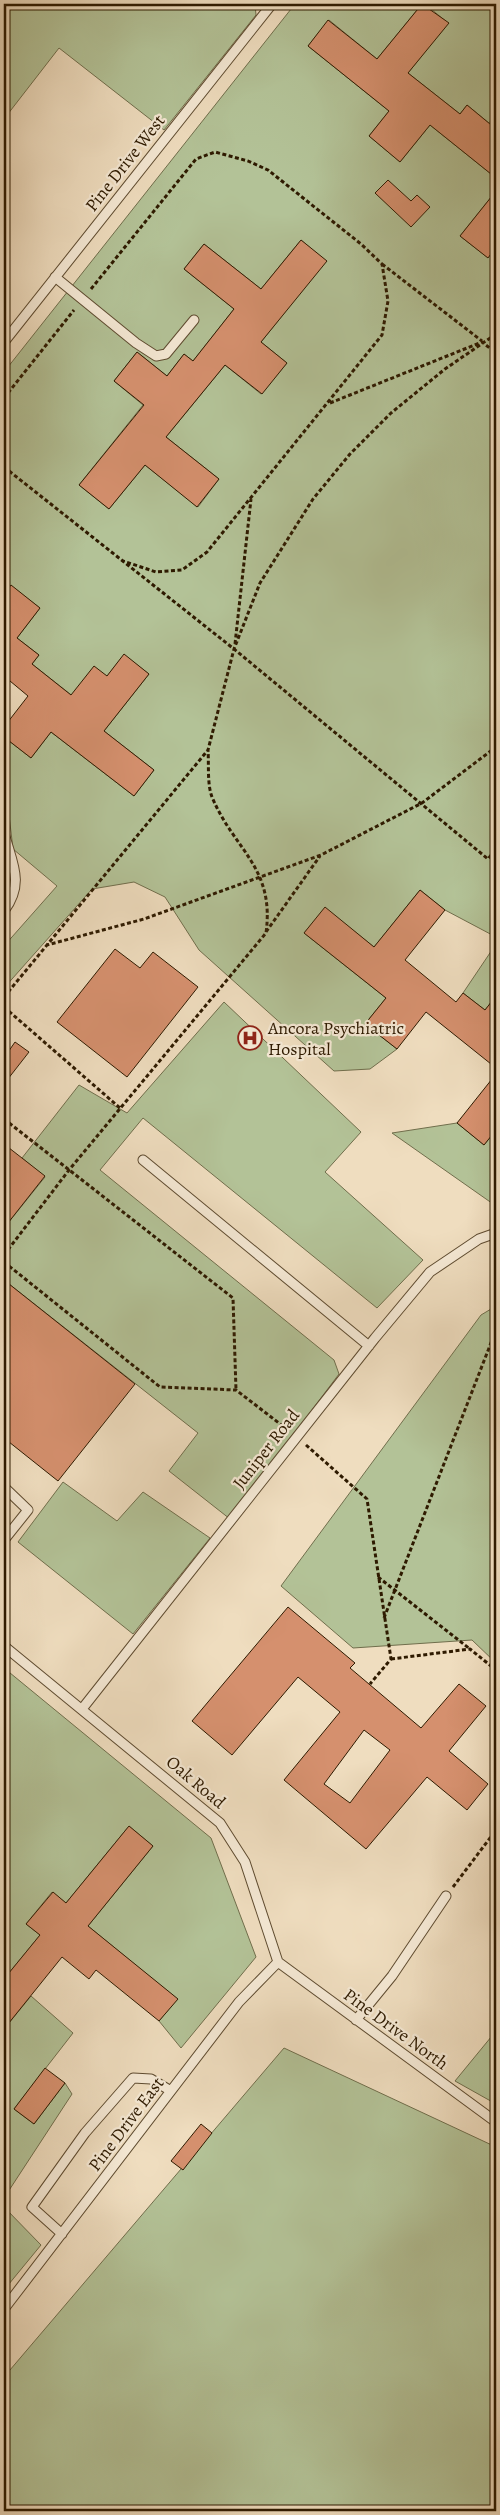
<svg xmlns="http://www.w3.org/2000/svg" width="500" height="2515" font-family="Alegreya,serif">
  <style>
    .green { fill: #b3c297; stroke: #706e4c; fill-rule: evenodd }
    .building { fill: #d5906e; stroke: #2e1a00; fill-rule: evenodd }
    .lines { fill: none; stroke-linecap: round; stroke-linejoin: round }
    .lane-casing { stroke: #5e4b30; stroke-width: 11 }
    .path { stroke: #2e1a00; stroke-width: 3; stroke-dasharray: 4 2.5; stroke-linecap: butt }
    .lane { stroke: #f5e9d5; stroke-width: 9 }
    .labels { text-anchor: middle; dominant-baseline: central; stroke-width: 4.5; stroke-linejoin: round; paint-order: stroke }
    .street-label { font-size: 18px; fill: #2e1a00; stroke: #f5e9d5 }
    .poi-label { font-size: 18px; fill: #2e1a00; stroke: #f5e9d5; text-anchor: start }
  </style>
  <rect width="100%" height="100%" fill="#efddbf"/>
  <filter id="stains"><feTurbulence type="fractalNoise" baseFrequency=".004" numOctaves="4"/><feColorMatrix values="0 0 0 0 .2 0 0 0 0 .09 0 0 0 0 .02 0 0 0 .5 -.17"/></filter>
  <radialGradient id="worn" r=".72"><stop offset=".6" stop-color="#630" stop-opacity="0"/><stop offset="1" stop-color="#630" stop-opacity=".3"/></radialGradient>
  <path class="green" d="M4 4H255L256 15 164 130 59 48 4 119Z
    M295 4H422L377 59 329 20 308 46 389 111 369 136 400 162 430 125 496 178V191L460 236 487 257 496 247V937L445 910 420 890 374 947 325 908 304 933 386 998 365 1024 397 1049 370 1069 334 1071 199 950 165 897 134 882 92 889 4 988V946L57 886 13 849 4 773V737L31 758 51 732 134 796 154 770 104 731 149 674 124 655 84 705 32 664 39 655 17 638 40 608 11 586 4 594V372ZM301 240 326 261 261 342 287 363 261 394 225 365 166 437 219 479 198 507 145 465 109 509 79 485 143 405 114 381 137 352 167 376 184 354 193 361 234 309 184 269 204 244 261 289Z
    M425 4H496V113L489 123 467 105 460 114 408 73 448 23Z
    M496 944V996L485 1010 463 993Z
    M224 1002 361 1132 325 1172 423 1260 377 1308 143 1118 100 1170 334 1360 339 1374 230 1519 169 1471 198 1433 4 1280V1228L45 1177 22 1158 79 1085 127 1113Z
    M457 1123 484 1145 496 1130V1206L392 1133Z
    M496 1306V1663L472 1640 353 1648 281 1586 481 1315Z
    M63 1482 117 1521 143 1492 210 1538 133 1634 18 1542Z
    M4 1668 211 1838 256 1957 181 2048 159 2021 177 1999 88 1926 153 1846 129 1826 66 1903 52 1892 26 1924 40 1935 4 1979Z
    M31 1996 73 2033 14 2109 34 2124 65 2083 72 2094 4 2198V2029Z
    M496 2031V2104L455 2081Z
    M284 2048 496 2147V2511H4V2377Z
    M4 2207 41 2245 4 2290Z"/>
  <path class="building" d="M422 4 449 23 408 73 460 114 467 105 496 129V178L430 125 400 162 369 136 389 111 308 46 328 20 377 59Z
    M388 180 411 201 417 195 430 207 411 227 375 193Z
    M496 191V247L488 258 460 236Z
    M301 240 327 261 261 342 287 363 262 394 225 365 166 437 219 479 197 507 145 465 109 509 79 485 144 405 114 381 137 352 167 376 184 354 193 361 234 309 184 269 204 244 261 289Z
    M11 585 40 608 17 638 39 655 32 664 71 695 94 666 107 676 124 654 149 674 104 731 154 770 134 796 51 732 31 758 4 737V727L28 696 4 676V594Z
    M420 890 445 910 405 960 456 1002 463 993 485 1010 496 996V1068L426 1012 397 1049 365 1024 386 998 304 933 325 907 374 947Z
    M115 949 140 968 153 952 198 987 127 1077 57 1022Z
    M15 1042 29 1052 4 1084V1058Z
    M496 1074V1130L484 1145 457 1123Z
    M4 1144 45 1176 4 1228Z
    M4 1280 135 1384 58 1481 4 1438Z
    M288 1607 355 1663 350 1668 421 1728 459 1684 486 1706 449 1751 488 1784 467 1810 427 1777 366 1849 284 1780 340 1712 298 1677 232 1755 192 1721ZM364 1730 390 1750 350 1803 324 1784Z
    M129 1826 153 1846 88 1926 178 1999 159 2021 96 1970 89 1979 62 1957 4 2029V1979L40 1935 26 1924 53 1892 66 1903Z
    M45 2068 65 2083 34 2124 14 2109Z
    M201 2124 212 2133 183 2170 171 2161Z"/>
  <g class="lines">
    <g class="lane-casing">
      <path id="lane" d="M55 277 136 343 156 356 166 354 194 320
        M4 342 272 4
        M4 833C12 863 25 883 4 911
        M143 1160 369 1346
        M4 1487 28 1510 4 1540
        M4 1646 220 1823 245 1862 278 1962
        M82 1709 375 1338 430 1272 479 1239 496 1233
        M278 1962 496 2122
        M356 2020 392 1976 446 1896
        M62 2234 32 2207 85 2133 133 2078 151 2079 171 2091
        M4 2309 239 2002 278 1962"/>
    </g>
    <path class="path" d="M382 264 482 341
      M91 289 196 159 215 152 248 161 268 170 361 244 382 264 388 301 382 335 207 552 182 570 156 572 123 561
      M496 334 445 369 391 413 350 454 313 499 260 583 234 649 208 750 47 945 144 919 321 855 422 803 496 747
      M4 398 74 310
      M330 403 482 342 496 353
      M4 467 234 649 488 859 496 849
      M235 644 251 499
      M266 932 320 856
      M4 997 47 945
      M4 1007 120 1108
      M4 1119 233 1298 236 1390
      M4 1255 69 1170 266 933C275 867 234 850 212 797 207 784 209 764 208 750
      M4 1262 160 1387 236 1390 288 1430
      M306 1445 367 1499 391 1659 370 1684
      M378 1577 470 1649
      M384 1618 496 1330
      M391 1659 470 1649 496 1670
      M453 1887 496 1830"/>
    <use href="#lane" class="lane"/>
  </g>
  <defs>
    <g id="hospital-ring" transform="scale(1.25)"><circle r="9.5" fill="#f5e9d5" stroke="#8f2418" stroke-width="1.5"/><path d="M-5-5h3v3.5h4V-5h3V5h-3V1.5h-4V5h-3Z" fill="#8f2418"/></g>
  </defs>
  <g fill-rule="evenodd">
    <use href="#hospital-ring" x="250" y="1038"/>
  </g>
  <g class="labels">
    <g class="street-label">
      <text transform="translate(125 163) rotate(-52)">Pine Drive West</text>
      <text transform="translate(266 1449) rotate(-52)">Juniper Road</text>
      <text transform="translate(196 1782) rotate(40)">Oak Road</text>
      <text transform="translate(396 2029) rotate(36)">Pine Drive North</text>
      <text transform="translate(126 2124) rotate(-53)">Pine Drive East</text>
    </g>
    <g class="poi-label">
      <text x="268" y="1028">Ancora Psychiatric<tspan x="268" dy="21">Hospital</tspan></text>
    </g>
  </g>
  <rect width="500" height="2515" fill="none" stroke="#efddbf" stroke-width="20"/>
  <rect x="5" y="5" width="490" height="2505" fill="none" stroke="#2e1a00" stroke-width="2.5"/>
  <rect x="10" y="10" width="480" height="2495" fill="none" stroke="#2e1a00"/>
  <rect width="100%" height="100%" filter="url(#stains)"/>
  <rect width="100%" height="100%" fill="url(#worn)"/>
</svg>
